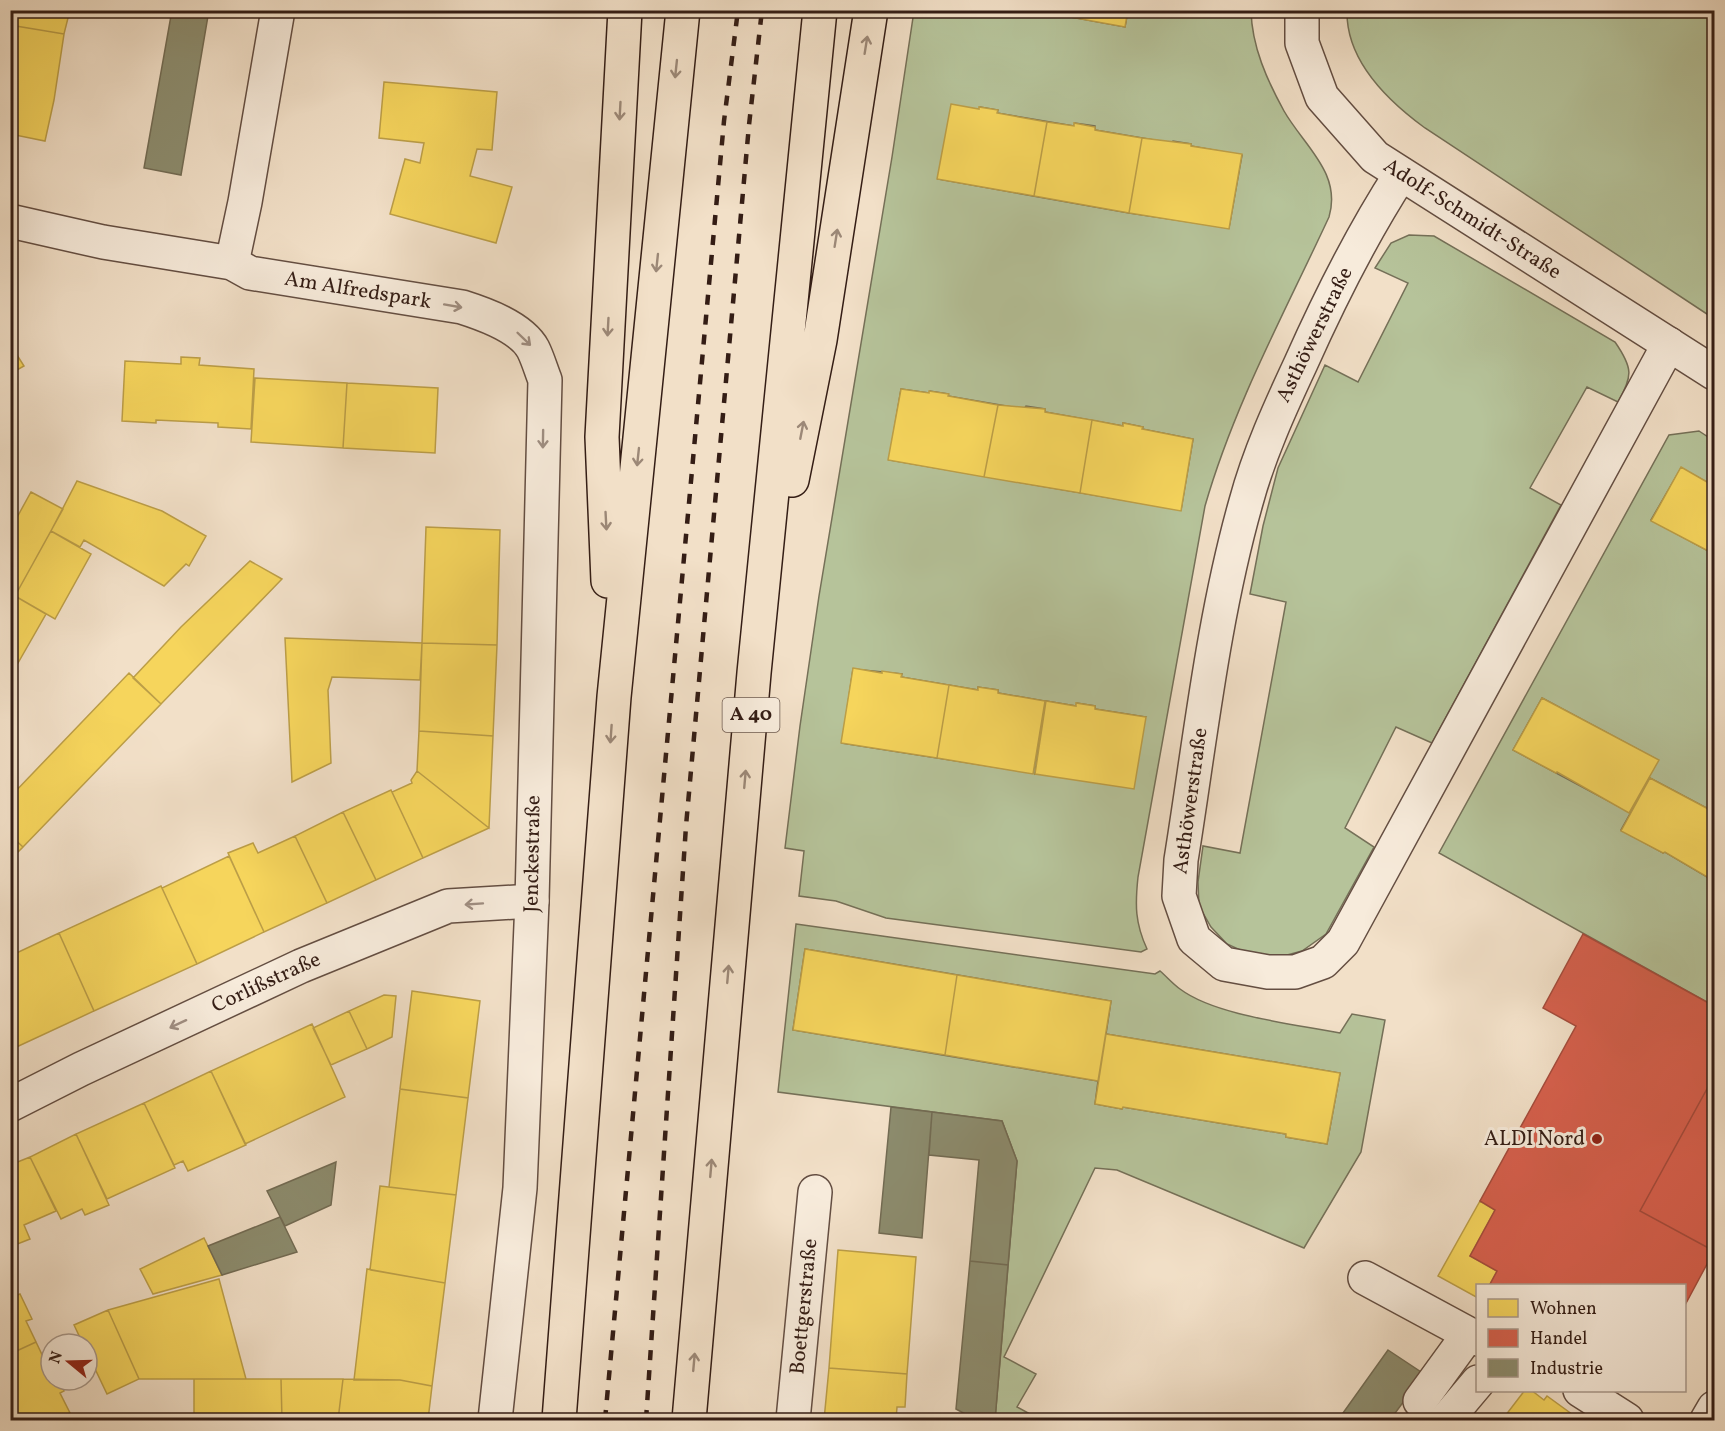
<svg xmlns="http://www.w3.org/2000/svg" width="1725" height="1431" font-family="Vollkorn,serif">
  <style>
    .green { fill: #b6c39a; stroke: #757058; stroke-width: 1.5; fill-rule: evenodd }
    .homes { fill: #f6d55c; stroke: #bc9e47; stroke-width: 1.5 }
    .shops { fill: #d6604d; stroke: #a54c3c; stroke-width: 1.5 }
    .industry { fill: #8c8c6e; stroke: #726b53; stroke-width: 1.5 }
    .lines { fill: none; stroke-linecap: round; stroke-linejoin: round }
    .minor-casing { stroke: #644e42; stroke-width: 36 }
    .highway-casing { stroke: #341d15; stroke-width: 36 }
    .minor { stroke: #f7ebdb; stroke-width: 33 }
    .highway { stroke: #f2e0c8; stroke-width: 33 }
    .rail { stroke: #341d15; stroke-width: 4.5; stroke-dasharray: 10 10; stroke-linecap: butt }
    .oneway { stroke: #9c8877 }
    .oneway2 { stroke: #9f8e82 }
    .poi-dot { fill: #8f2418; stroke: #f7ebdb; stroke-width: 2 }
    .labels { text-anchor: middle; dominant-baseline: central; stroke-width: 6; stroke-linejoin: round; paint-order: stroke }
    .shield { fill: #f7ebdb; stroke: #6e5b50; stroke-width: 1.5 }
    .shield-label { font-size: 20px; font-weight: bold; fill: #341d15 }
    .street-label { font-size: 21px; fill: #341d15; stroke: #f7ebdb }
    .poi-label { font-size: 21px; fill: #341d15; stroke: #f7ebdb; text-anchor: end }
  </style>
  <rect width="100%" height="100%" fill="#f2e0c8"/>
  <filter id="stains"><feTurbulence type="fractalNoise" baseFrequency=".00333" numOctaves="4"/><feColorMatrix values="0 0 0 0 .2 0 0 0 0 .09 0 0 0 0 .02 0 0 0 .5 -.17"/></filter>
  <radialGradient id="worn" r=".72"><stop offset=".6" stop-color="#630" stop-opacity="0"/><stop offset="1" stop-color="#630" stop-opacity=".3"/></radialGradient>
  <path class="green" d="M914 11H1060L1059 15 1125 27 1128 11H1251C1252 47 1267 80 1284 111 1304 146 1342 173 1329 217 1285 312 1234 405 1205 506L1138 877C1135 905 1135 923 1147 949L1141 952 886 918 836 901 799 896 804 851 785 848 800 726 819 596 892 157ZM980 107 998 110 997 113 1074 126 1075 123 1095 126V130L1172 143 1173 141 1191 144V146L1242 155 1229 228 1129 213 938 179ZM901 389 929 393 930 391 948 394V396L1024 409 1026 406 1045 409V412L1123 426V423L1143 427 1142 429 1193 439 1181 510 889 460ZM853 669 902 674 901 677 978 690V687L998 690V693L1045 701 1033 773 842 743ZM1046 701 1076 706 1077 703 1095 706V709L1145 717 1035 774Z
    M1347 11H1714L1713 318 1425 128C1388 101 1346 61 1347 11Z
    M1409 235 1434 236 1615 342C1633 368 1633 376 1618 402L1587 387 1530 488 1561 505 1432 743 1396 727 1345 828 1374 847 1326 934 1302 951 1276 958 1251 955 1227 944 1211 927 1199 906 1198 882 1203 846 1240 853 1286 602 1250 594 1263 526 1278 468 1325 365 1358 382 1408 283 1375 268 1391 243Z
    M1699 431 1714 441V486L1681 468 1651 520 1714 554V812L1650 778 1621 830 1663 853 1665 852 1714 881V1006L1439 853 1669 435ZM1542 698 1658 760 1629 812 1513 750Z
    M796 924 1155 974 1160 971C1167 977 1173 984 1180 989 1216 1016 1295 1024 1340 1033L1352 1014 1385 1020 1361 1152 1304 1248 1117 1170 1095 1168 1004 1357 1036 1374 1017 1407 1041 1420H995L1017 1161 1002 1121 778 1092ZM805 949 1111 1001 1106 1034 1340 1073 1327 1144 1286 1137V1134L1123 1107 1122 1109 1095 1104 1098 1081 793 1030Z"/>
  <path class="homes" d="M10 10H70L64 34 10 25Z
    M1060 10H1128L1125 27 1059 15Z
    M10 25 64 34 54 100 45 141 10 134Z
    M384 82 497 92 492 150 477 149 470 176 512 187 496 243 390 214 405 159 420 163 424 143 379 138Z
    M951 104 979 109V107L998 110 997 113 1047 122 1034 196 937 179Z
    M1047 122 1074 126V123L1095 127V130L1142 138 1129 213 1034 196Z
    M1142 138 1191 144V146L1242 154 1229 229 1129 213Z
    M10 344 24 366 10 374Z
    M181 357 200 358 199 365 254 369 251 429 218 427V423L156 420V423L122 421 125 361 181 364Z
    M255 378 347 383 343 448 251 442Z
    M347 383 438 388 435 453 343 448Z
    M901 389 929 393V391L949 394 948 396 998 405 984 477 888 460Z
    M998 405 1045 409V412L1092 420 1080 493 984 477Z
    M1092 420 1123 426V423L1143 427 1142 429 1193 439 1181 511 1080 493Z
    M1681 467 1714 486V554L1651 521Z
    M77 481 162 511 206 536 189 566 186 564 164 586 84 540 80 547 51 531Z
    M31 492 63 509 10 605V530Z
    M426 527 500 530 497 645 422 643Z
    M51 531 91 554 55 619 15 596Z
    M250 561 282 579 161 704 133 678 181 627Z
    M15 596 46 614 10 677V605Z
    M285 638 422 643 420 680 332 677 328 690 331 763 292 782Z
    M422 643 497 645 493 736 419 731Z
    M853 668 882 673V671L902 674 901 677 949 685 937 758 841 743Z
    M129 673 161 704 23 847 10 835V797Z
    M949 685 978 690V687L998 690V693L1045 701 1033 774 937 758Z
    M1542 698 1659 760 1629 813 1557 772 1556 773 1513 750Z
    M1046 701 1076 706V703L1095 706V709L1146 717 1134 789 1035 774Z
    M419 731 493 736 489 828 417 771Z
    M417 771 489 828 423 858 392 792 412 783 411 780Z
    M1650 778 1714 812V881L1665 852 1663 853 1621 831Z
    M391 790 423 858 376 880 343 812Z
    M343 812 376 880 327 903 295 836Z
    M10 835 23 847 10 860Z
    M295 836 327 903 264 932 228 853 253 843 258 853Z
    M229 856 264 932 197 964 162 888Z
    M161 886 197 964 94 1011 59 933Z
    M59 933 94 1011 10 1050V956Z
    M805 949 957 975 945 1055 793 1030Z
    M957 975 1111 1001 1098 1081 945 1055Z
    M412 991 480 1001 468 1098 400 1089Z
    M384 995 396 996 392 1037 367 1049 349 1011Z
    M349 1011 367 1049 331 1065 313 1028Z
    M312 1024 345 1097 245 1144 211 1071Z
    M1106 1034 1340 1073 1327 1144 1286 1137V1134L1123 1107 1122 1109 1095 1104Z
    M211 1071 246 1145 188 1171 183 1161 174 1165 144 1103Z
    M400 1089 468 1098 456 1195 389 1187Z
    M144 1103 175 1168 107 1199 76 1134Z
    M76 1134 109 1205 85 1215 82 1209 61 1219 30 1157Z
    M30 1157 56 1211 24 1225 30 1239 10 1247V1165Z
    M380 1186 456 1195 445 1283 370 1270Z
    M1480 1201 1495 1210 1470 1256 1497 1271 1489 1286H1478V1298L1438 1276Z
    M204 1238 222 1275 153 1294 140 1269Z
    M838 1250 916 1257 907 1374 829 1368Z
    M367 1269 445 1283 432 1386 400 1380H354Z
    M219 1279 246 1379H139L108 1310Z
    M10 1287 15 1296 20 1294 32 1319 26 1321 36 1342 10 1354Z
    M108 1310 139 1379 107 1394 87 1352V1344H83L74 1325Z
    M36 1342 47 1365 51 1364V1380H59L64 1391 60 1393 70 1413 54 1420H10V1354Z
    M829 1368 907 1374 905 1407H897L896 1420H824Z
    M194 1379H281L282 1420H194Z
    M281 1379H343L338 1420H282Z
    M343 1379 400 1380 432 1386 428 1420H338Z
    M1525 1390H1531L1544 1400 1547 1396 1580 1420H1502Z"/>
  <path class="shops" d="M1583 934 1714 1006V1076L1640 1211 1714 1251 1684 1307V1286H1489L1497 1271 1470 1256 1495 1210 1480 1201 1576 1026 1543 1008Z
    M1714 1076V1251L1640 1211Z"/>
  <path class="industry" d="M172 10H209L181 175 144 168Z
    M891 1107 932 1112 922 1238 879 1233Z
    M932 1112 1002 1121 1017 1161 1008 1265 970 1261 979 1160 929 1155Z
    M336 1162 331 1205 285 1226 267 1191Z
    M280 1217 297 1252 222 1275 208 1246Z
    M970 1261 1008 1265 995 1420H976L956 1409Z
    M1388 1350 1424 1374 1390 1420H1338Z"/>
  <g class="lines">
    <g class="minor-casing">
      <g id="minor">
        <path id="s1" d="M1302 10V43L1322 97 1375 157 1714 373"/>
        <path d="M1401 174C1362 234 1330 298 1301 363 1280 408 1259 454 1246 502 1213 618 1200 742 1181 860L1179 896 1194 939 1224 964 1268 972H1295L1323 962 1343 942 1669 344"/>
        <path id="s2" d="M10 221 103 242 232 263 250 273 462 307C484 314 521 327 533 349 538 359 541 370 545 380L532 901 520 1188 495 1420"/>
        <path d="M232 263 245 202 278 10"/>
        <path id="s3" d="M10 1105 81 1069 301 966 448 906 532 901"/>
        <path d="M1365 1278 1478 1339"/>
        <path d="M1580 1390 1627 1420"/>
        <path d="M1420 1401 1468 1335"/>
        <path id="s4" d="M793 1420 815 1192"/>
        <path d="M1446 1420 1478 1382"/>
        <path d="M1707 1420 1714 1408"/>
      </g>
    </g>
    <g class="highway-casing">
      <path id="highway" d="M792 480 820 340 871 10
        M608 581 602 437 625 10
        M559 1420 614 697 683 10
        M689 1420 754 673 820 10"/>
    </g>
    <use href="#minor" class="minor"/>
    <use href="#highway" class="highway"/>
    <path class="rail" d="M605 1420 724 121 738 10
      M646 1420 686 826 749 125 762 10"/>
  </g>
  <defs><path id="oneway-shaft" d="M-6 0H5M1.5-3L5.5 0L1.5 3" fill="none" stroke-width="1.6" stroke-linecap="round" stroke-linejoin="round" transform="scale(1.5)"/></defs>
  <g class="oneway">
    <use href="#oneway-shaft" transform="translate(866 45) rotate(-81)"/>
    <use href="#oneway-shaft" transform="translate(676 69) rotate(96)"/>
    <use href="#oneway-shaft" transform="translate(620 111) rotate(93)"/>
    <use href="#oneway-shaft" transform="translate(836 238) rotate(-81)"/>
    <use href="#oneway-shaft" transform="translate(657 263) rotate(96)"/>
    <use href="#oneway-shaft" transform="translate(608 327) rotate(93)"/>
    <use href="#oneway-shaft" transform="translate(802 430) rotate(-79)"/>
    <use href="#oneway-shaft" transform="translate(638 457) rotate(96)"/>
    <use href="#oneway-shaft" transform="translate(606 521) rotate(87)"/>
    <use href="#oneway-shaft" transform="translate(611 734) rotate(94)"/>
    <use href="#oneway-shaft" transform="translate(745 779) rotate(-85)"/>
    <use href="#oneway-shaft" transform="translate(728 974) rotate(-85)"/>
    <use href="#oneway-shaft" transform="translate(711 1168) rotate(-85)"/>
    <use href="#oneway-shaft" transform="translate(694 1362) rotate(-85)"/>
  </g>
  <g class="oneway2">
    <use href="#oneway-shaft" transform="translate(453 306) rotate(10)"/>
    <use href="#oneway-shaft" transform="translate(524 339) rotate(44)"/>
    <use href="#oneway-shaft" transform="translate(543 439) rotate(91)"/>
    <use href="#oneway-shaft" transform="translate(474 904) rotate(176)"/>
    <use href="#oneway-shaft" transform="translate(178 1024) rotate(155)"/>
  </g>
  <circle class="poi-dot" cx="1597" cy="1139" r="6"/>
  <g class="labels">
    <rect class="shield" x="722.5" y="698" width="57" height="34" rx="4.5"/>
    <g class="shield-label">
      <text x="751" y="715">A 40</text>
    </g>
    <g class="street-label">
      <text stroke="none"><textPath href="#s1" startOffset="286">Adolf-Schmidt-Straße</textPath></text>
      <text stroke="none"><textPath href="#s2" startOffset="356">Am Alfredspark</textPath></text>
      <text transform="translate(1315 335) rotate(-64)">Asthöwerstraße</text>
      <text transform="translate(1191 801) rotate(-82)">Asthöwerstraße</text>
      <text transform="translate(533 854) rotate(-89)">Jenckestraße</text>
      <text stroke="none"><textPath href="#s3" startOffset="284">Corlißstraße</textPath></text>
      <text stroke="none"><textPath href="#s4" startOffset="114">Boettgerstraße</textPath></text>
    </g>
    <g class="poi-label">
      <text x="1585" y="1139">ALDI Nord</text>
    </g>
  </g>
  <rect width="1725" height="1431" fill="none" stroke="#f2e0c8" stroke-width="36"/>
  <rect x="12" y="12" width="1701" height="1407" fill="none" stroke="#341d15" stroke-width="3"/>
  <rect x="18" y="18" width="1689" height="1395" fill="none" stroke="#341d15" stroke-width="1.5"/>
  <rect x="1476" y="1284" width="210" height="108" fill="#f7ebdb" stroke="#a9998c" stroke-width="1.5"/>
  <rect x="1488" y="1299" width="30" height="18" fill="#f6d55c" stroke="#a9998c" stroke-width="1.5"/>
  <text x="1530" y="1314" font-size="18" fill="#341d15">Wohnen</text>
  <rect x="1488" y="1329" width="30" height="18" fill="#d6604d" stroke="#a9998c" stroke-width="1.5"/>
  <text x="1530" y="1344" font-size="18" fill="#341d15">Handel</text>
  <rect x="1488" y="1359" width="30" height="18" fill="#8c8c6e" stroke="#a9998c" stroke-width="1.5"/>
  <text x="1530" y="1374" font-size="18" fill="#341d15">Industrie</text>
  <g transform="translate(69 1362) rotate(289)"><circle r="28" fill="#f7ebdb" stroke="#a9998c" stroke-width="1.5"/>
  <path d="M0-4.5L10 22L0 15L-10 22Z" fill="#8f2418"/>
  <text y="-9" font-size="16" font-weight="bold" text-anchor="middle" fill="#341d15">N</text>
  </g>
  <rect width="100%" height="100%" filter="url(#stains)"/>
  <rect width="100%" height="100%" fill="url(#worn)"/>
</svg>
